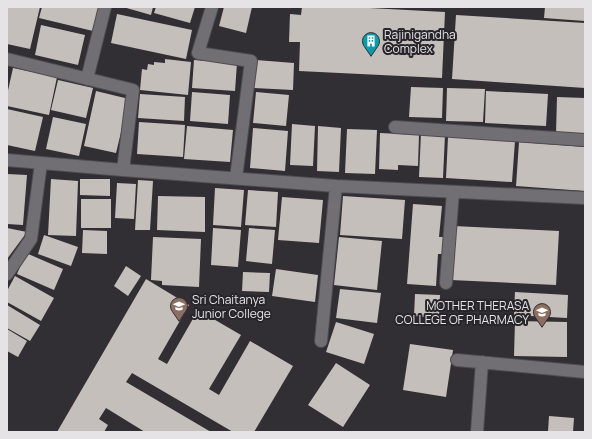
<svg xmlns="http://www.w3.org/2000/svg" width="592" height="439" font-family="Manrope,sans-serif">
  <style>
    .building { fill: #c5bfbc }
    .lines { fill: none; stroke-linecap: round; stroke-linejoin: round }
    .street-casing { stroke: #4e4c51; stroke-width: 14 }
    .street { stroke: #726f74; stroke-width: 12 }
    .labels { text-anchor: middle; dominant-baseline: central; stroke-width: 4; stroke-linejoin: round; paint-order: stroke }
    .poi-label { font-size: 12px; fill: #e5e3e6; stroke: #28262a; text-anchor: start }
  </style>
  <rect width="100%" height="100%" fill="#312f34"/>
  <path class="building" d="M8 7H40L30 49 7 44V12Z
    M42 7H99L93 31 39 18Z
    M123 7H153L151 15Z
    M156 7H195L190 23 154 13Z
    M224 7H252L246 33 219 26Z
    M302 7H350L445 12 442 78 299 71 300 42H289L290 14 301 15Z
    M545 7H585V21L544 18Z
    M117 14 192 30 186 59 111 43Z
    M456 15 585 23V88L452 79Z
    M41 25 85 35 78 65 35 55Z
    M165 59 191 62 188 95 140 90 142 69 147 70 148 64 154 65V62L165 63Z
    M194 60 237 63 235 91 192 88Z
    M256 60 294 63 293 90 254 88Z
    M13 68 57 77 49 115 7 106V95Z
    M58 80 93 88 86 118 51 110Z
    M411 87 443 88 442 118 409 117Z
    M447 88 485 89 483 122 446 121Z
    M96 91 129 99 116 153 84 146Z
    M486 91 548 94 546 126 485 123Z
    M192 92 230 95 228 124 190 121Z
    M256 92 289 95 286 126 253 123Z
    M140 94 185 97 184 121 138 118Z
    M557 97 585 98V135L556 134Z
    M7 109 43 117 35 151 7 145Z
    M53 117 86 124 79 156 46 149Z
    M139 122 185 125 183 157 137 154Z
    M292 124 315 126 313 166 290 165Z
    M187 126 233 130 230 162 184 159Z
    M318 126 341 128 339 172 317 171Z
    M253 128 288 131 285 171 250 168Z
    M347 129 377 130 375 174 345 173Z
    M380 133 419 135 418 166 398 165V170L379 169Z
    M421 133 445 135 443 178 419 177Z
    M448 137 515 141 512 182 446 178Z
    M519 142 585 147V191L516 186Z
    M7 174 27 175 23 225 7 224Z
    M51 179 78 181 76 236 48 235Z
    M80 179H110V196L80 195Z
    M138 180 153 181 150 230H135Z
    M117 183 136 184 134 219 115 218Z
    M215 188 244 190 241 227 213 225Z
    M248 190 278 192 276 227 245 225Z
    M158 196 205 197V232L157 230Z
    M343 196 405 200 402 239 340 235Z
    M282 197 323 200 319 243 278 240Z
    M81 199H111V228H81Z
    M413 204 442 206 439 237H446L445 254H438L436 286 407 284Z
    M454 226 559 231 556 285 451 280Z
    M7 228 27 232 7 259Z
    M213 228 241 230 238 267 211 265Z
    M249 228 275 230 272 264 246 261Z
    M83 230 107 231V254L82 253Z
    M44 235 78 247 71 266 38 254Z
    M153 237 201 239 199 287 162 285V281L151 280Z
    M339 237 382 241 377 290 334 285Z
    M26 253 63 269 54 290 17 274Z
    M126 266 141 276 128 296 114 286Z
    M276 269 318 275 315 302 272 296Z
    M243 272 270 273 269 292 242 291Z
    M15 276 54 298 41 321 7 302V291Z
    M146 279 189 305 158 359 167 364 198 310 241 335 209 389 219 395 250 341 293 366 254 432H233L132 373 126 382 211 432H145L106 408 99 419 108 425 104 432H57Z
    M340 289 381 293 377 323 336 318Z
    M515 292 568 295 567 318 514 315Z
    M415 294 440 295 439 318 414 316Z
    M7 305 40 325 30 341 7 328Z
    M515 321 567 322V357L514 356Z
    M336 322 374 334 364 364 326 352Z
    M7 329 27 341 18 357 7 351Z
    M410 344 453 350 446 397 403 390Z
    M336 363 370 385 343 427 308 405Z
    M549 416 574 418 573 432H548Z"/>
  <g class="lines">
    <g class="street-casing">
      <path id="street" d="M212 7 198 53 251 61 236 178
        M7 59 133 90 123 170
        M87 79 105 7
        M395 127 585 140
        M7 160 123 170 336 186 585 198
        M7 274 31 239 41 163
        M446 283 453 192
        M321 341 336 186
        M457 360 585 372
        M477 432 482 362"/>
    </g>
    <use href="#street" class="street"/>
  </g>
  <defs>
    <g id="building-pin" transform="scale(0.9)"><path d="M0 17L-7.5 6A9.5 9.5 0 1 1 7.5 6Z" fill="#0f9aa8" stroke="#28262a"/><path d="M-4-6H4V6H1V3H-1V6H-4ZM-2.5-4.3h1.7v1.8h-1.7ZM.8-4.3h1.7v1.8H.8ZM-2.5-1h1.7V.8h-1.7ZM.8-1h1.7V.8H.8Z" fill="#fff"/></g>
    <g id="university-pin" transform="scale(0.9)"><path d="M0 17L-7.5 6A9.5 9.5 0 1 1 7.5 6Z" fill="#8d6e63" stroke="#28262a"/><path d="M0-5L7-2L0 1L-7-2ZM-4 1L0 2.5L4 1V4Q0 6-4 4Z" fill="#fff"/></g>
  </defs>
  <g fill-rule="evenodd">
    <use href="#building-pin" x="371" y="41"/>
    <use href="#university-pin" x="179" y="306"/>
    <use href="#university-pin" x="542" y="312"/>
  </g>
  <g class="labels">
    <g class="poi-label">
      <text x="384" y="34">Rajinigandha<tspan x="384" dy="14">Complex</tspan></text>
      <text x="192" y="299">Sri Chaitanya<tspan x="192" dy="14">Junior College</tspan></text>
      <text x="529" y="305" text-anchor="end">MOTHER THERASA<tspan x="529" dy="14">COLLEGE OF PHARMACY</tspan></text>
    </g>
  </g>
  <rect width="592" height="439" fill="none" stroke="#e5e3e6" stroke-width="16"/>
</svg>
